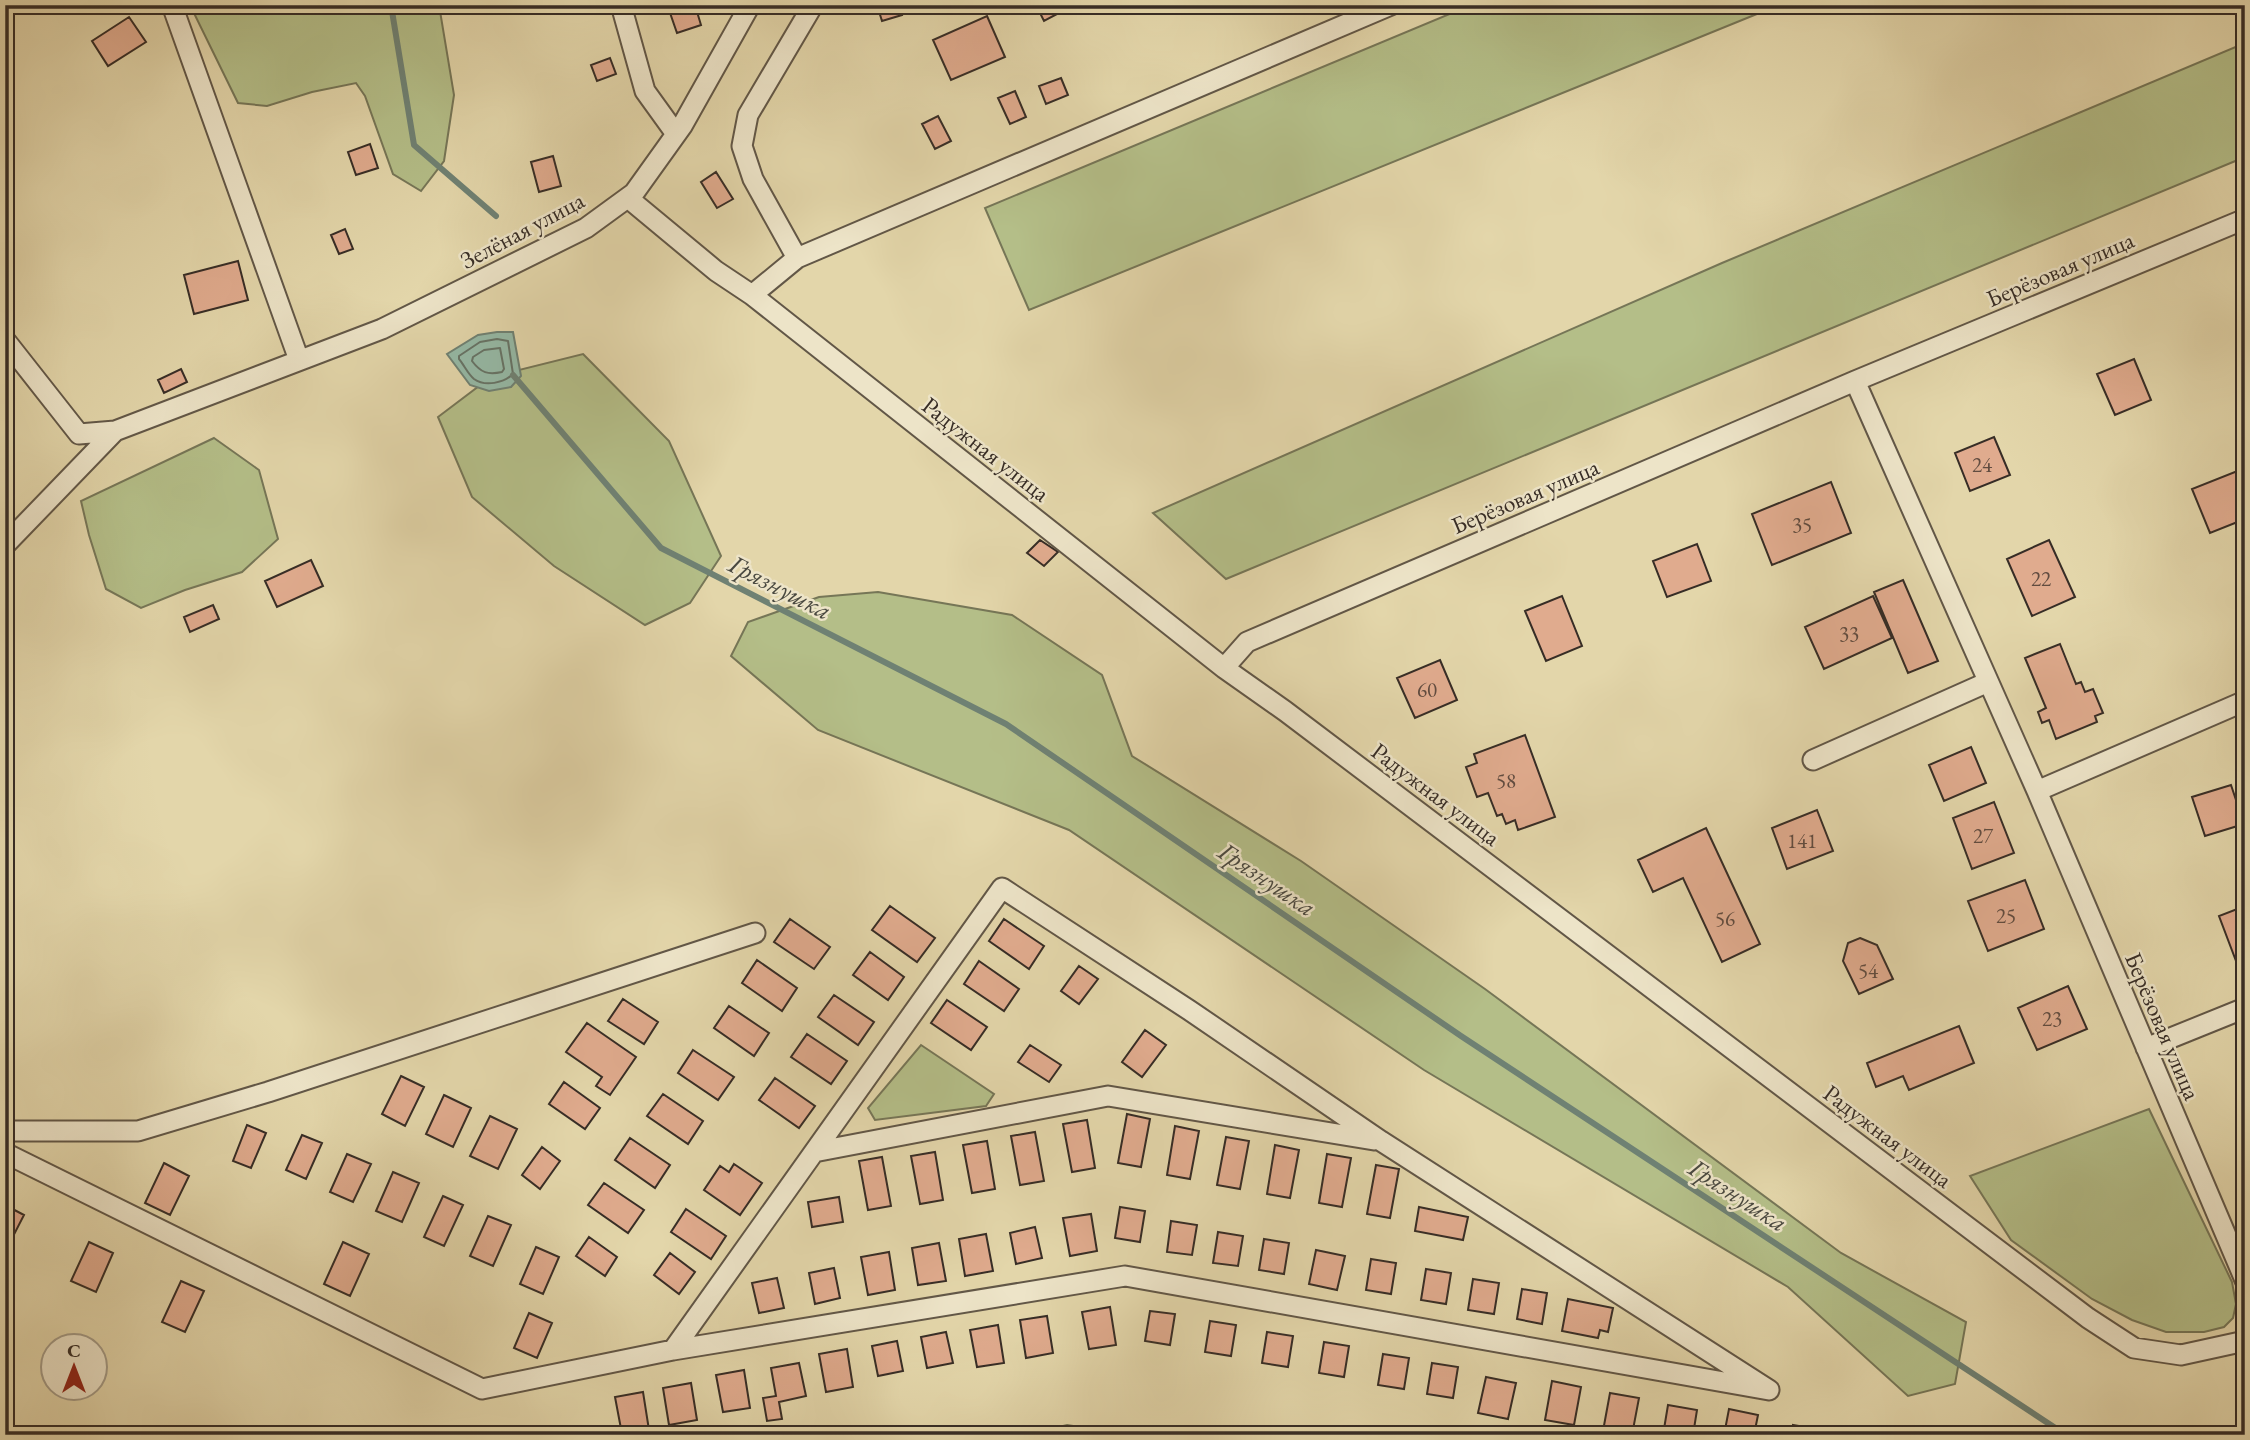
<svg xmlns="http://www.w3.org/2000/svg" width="2250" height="1440" font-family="'EB Garamond',serif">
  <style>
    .green { fill: #b4be88; stroke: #767657; stroke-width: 2 }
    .water { fill: #95b9a6; stroke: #6f8173; stroke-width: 2 }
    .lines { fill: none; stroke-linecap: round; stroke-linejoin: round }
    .shore { stroke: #667366; stroke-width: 2 }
    .stream { stroke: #6f8173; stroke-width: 6 }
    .building { fill: #e0ab8e; stroke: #372d26; stroke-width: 2 }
    .minor-casing { stroke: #625747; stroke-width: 23 }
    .minor { stroke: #ede4c8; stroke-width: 19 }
    .labels { text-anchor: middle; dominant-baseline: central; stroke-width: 5; stroke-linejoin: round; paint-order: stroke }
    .number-label { font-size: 21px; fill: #614c40 }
    .street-label { font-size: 24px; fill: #372d26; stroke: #ede4c8 }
    .water-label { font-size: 26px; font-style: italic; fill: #4a4940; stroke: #ede4c8 }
  </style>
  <rect width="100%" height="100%" fill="#e3d6aa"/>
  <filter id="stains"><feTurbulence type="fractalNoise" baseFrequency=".00286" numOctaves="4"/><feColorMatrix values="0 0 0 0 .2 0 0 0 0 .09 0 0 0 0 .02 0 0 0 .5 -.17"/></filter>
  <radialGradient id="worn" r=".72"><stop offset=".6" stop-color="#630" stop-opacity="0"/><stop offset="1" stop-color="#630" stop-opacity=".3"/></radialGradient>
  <path class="green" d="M190 5H439L454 95 444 161 421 191 393 174 365 96 356 83 312 92 267 106 238 103Z
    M1471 5H1779L1029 310 985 208Z
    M2245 43V157L1226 579 1153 513 1722 263Z
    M583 354 669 441 721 556 690 603 645 625 554 566 472 497 438 417 491 377Z
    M214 438 259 470 278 539 242 572 185 590 141 608 106 589 89 535 81 501Z
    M878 592 1012 615 1102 675 1132 756 1301 861 1485 989 1841 1253 1966 1322 1955 1384 1908 1396 1788 1287 1424 1070 1069 830 818 730 731 656 748 622 819 597Z
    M921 1045 994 1094 986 1106 875 1120 868 1108Z
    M2149 1109 2232 1282 2236 1304 2233 1318 2224 1327 2204 1332H2166L2132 1320 2092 1299 2011 1240 1970 1176Z
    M1067 1425 1129 1435H1026Z"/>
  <path class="water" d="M497 332H513L521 376 511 387 489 391 470 385 447 354 478 335Z"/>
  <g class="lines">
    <path class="shore" d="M497 339 508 341 513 374C504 383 485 387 474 379 468 374 464 365 459 359V356L480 342Z
      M500 348 504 369 502 372C488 375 481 373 472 361L473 357 484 350Z"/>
    <path class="stream" d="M391 5 414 145 496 216
      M513 375 661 548 1006 724 1461 1036 2066 1435"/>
  </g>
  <path class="building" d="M673 5H695L701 25 677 33 668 7Z
    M877 5H899L902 15 882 21Z
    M1036 5H1074L1044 21Z
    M987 16 1005 57 951 80 933 40Z
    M129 17 146 42 108 66 92 41Z
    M610 58 616 74 597 81 591 65Z
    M1061 78 1068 95 1046 104 1039 86Z
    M1015 91 1026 117 1010 124 998 98Z
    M938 116 951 141 935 149 922 124Z
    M370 144 378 168 356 175 348 152Z
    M553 156 561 186 539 192 531 162Z
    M716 172 733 199 717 208 701 182Z
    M345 229 353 249 339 254 331 235Z
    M238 261 248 300 194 314 184 275Z
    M2134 359 2151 400 2115 415 2097 374Z
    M181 369 187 382 164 393 158 380Z
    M1994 437 2010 475 1970 491 1955 453Z
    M2245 468V519L2210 533 2192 489Z
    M1831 482 1851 533 1772 565 1752 514Z
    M1040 540 1058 552 1044 566 1027 553Z
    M2049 540 2075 597 2032 616 2007 559Z
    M1697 544 1711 581 1667 597 1653 561Z
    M311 560 323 586 277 607 265 581Z
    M1903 580 1938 661 1908 673 1874 592Z
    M1562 596 1582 646 1546 661 1525 611Z
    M1873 596 1892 638 1824 669 1805 627Z
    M213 605 219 619 190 632 184 617Z
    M2060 644 2076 684 2081 682 2085 692 2093 689 2103 713 2095 716 2097 722 2056 739 2049 720 2042 723 2038 712 2046 708 2025 658Z
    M1440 660 1457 700 1415 718 1397 678Z
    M1525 735 1555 817 1518 830 1515 820 1506 824 1502 814 1497 816 1488 793 1477 797 1466 767 1477 763 1474 754Z
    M1971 747 1986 783 1944 801 1929 765Z
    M2231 785 2244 824 2205 836 2192 797Z
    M1994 802 2014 853 1972 869 1953 818Z
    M1817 810 1833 851 1787 869 1772 828Z
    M1706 828 1760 944 1722 962 1683 878 1653 892 1638 860Z
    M2025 880 2044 929 1988 951 1968 901Z
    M890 906 935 938 917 962 872 930Z
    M2245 906V957L2236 961 2219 916Z
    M790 919 830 947 814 969 774 942Z
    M1004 919 1044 946 1029 969 989 941Z
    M1860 938 1877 945 1893 979 1859 994 1843 961 1848 943Z
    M870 952 904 977 888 1000 853 975Z
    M757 960 797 988 782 1011 742 983Z
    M979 961 1019 989 1004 1011 964 984Z
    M1079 966 1098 979 1079 1004 1061 991Z
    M2068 986 2087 1029 2037 1050 2018 1008Z
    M834 995 874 1022 858 1045 818 1017Z
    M623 999 658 1022 644 1044 608 1021Z
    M947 1000 987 1027 971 1050 931 1023Z
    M729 1006 769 1033 754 1056 714 1028Z
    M587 1023 636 1057 610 1095 596 1086 602 1077 566 1052Z
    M1959 1026 1974 1063 1909 1090 1903 1076 1876 1087 1867 1063Z
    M1145 1030 1166 1045 1142 1077 1122 1062Z
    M807 1034 847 1061 831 1084 791 1057Z
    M1030 1045 1061 1065 1049 1082 1018 1062Z
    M693 1050 734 1077 718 1100 678 1073Z
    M401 1076 424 1087 405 1126 382 1114Z
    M775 1078 815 1106 799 1128 759 1100Z
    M564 1082 600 1108 585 1129 549 1104Z
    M663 1094 703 1121 688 1144 647 1116Z
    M444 1095 471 1108 453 1147 426 1134Z
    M1127 1114 1150 1119 1141 1167 1118 1163Z
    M490 1116 517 1129 498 1169 470 1156Z
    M1087 1120 1095 1168 1072 1172 1063 1124Z
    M247 1125 266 1133 251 1168 233 1161Z
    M1175 1126 1199 1131 1190 1179 1167 1175Z
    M1035 1132 1044 1181 1020 1185 1011 1136Z
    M302 1135 322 1143 306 1179 286 1170Z
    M1226 1137 1249 1141 1240 1189 1217 1185Z
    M630 1138 670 1165 655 1188 615 1160Z
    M987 1141 995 1189 972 1193 963 1145Z
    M1275 1145 1299 1150 1290 1198 1267 1194Z
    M542 1147 560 1161 540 1189 522 1175Z
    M935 1152 943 1200 920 1204 911 1156Z
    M347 1154 371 1164 353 1202 330 1192Z
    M1327 1154 1351 1158 1342 1207 1319 1203Z
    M882 1157 891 1206 868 1210 859 1161Z
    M164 1163 189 1176 170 1215 145 1203Z
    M734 1164 762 1183 740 1215 704 1190 720 1166 729 1172Z
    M1376 1165 1399 1169 1390 1218 1367 1214Z
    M393 1172 419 1183 402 1222 376 1211Z
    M604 1183 644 1210 628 1233 588 1205Z
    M443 1196 463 1205 444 1246 424 1237Z
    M839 1197 843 1222 812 1227 808 1202Z
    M5 1205 24 1215 5 1252Z
    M1120 1207 1145 1211 1140 1242 1115 1238Z
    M1419 1207 1468 1217 1463 1240 1415 1231Z
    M686 1209 726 1236 711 1259 671 1232Z
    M1091 1214 1097 1251 1070 1256 1063 1218Z
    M488 1216 511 1225 493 1266 470 1256Z
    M1171 1221 1197 1225 1192 1255 1167 1252Z
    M1035 1227 1042 1258 1016 1264 1010 1233Z
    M1218 1232 1243 1236 1238 1266 1213 1263Z
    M986 1234 993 1271 965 1276 959 1239Z
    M589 1237 617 1257 605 1276 576 1256Z
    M1264 1239 1289 1243 1284 1274 1259 1270Z
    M89 1242 113 1253 96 1292 71 1281Z
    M343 1242 369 1254 350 1296 324 1284Z
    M939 1243 946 1281 918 1285 912 1248Z
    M536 1247 559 1257 543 1294 520 1284Z
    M1316 1250 1345 1256 1337 1290 1309 1284Z
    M889 1252 895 1290 868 1295 861 1257Z
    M670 1253 695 1272 679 1294 654 1275Z
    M1371 1259 1396 1263 1391 1294 1366 1290Z
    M834 1268 840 1298 815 1304 809 1273Z
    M1426 1269 1451 1273 1446 1304 1421 1300Z
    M777 1278 784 1308 759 1313 752 1283Z
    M1473 1279 1499 1283 1494 1314 1468 1310Z
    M181 1281 204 1291 185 1332 162 1322Z
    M1522 1289 1547 1293 1542 1324 1517 1319Z
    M1568 1299 1613 1308 1608 1332 1600 1330 1598 1338 1562 1331Z
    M1110 1307 1116 1345 1089 1349 1082 1312Z
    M1150 1311 1175 1314 1170 1345 1145 1341Z
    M529 1313 552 1323 537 1358 514 1348Z
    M1047 1316 1053 1353 1026 1358 1020 1320Z
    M1210 1321 1236 1325 1231 1356 1205 1352Z
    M998 1325 1004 1363 977 1367 970 1330Z
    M946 1332 953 1363 927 1368 921 1337Z
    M1267 1332 1293 1336 1288 1367 1262 1363Z
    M897 1341 903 1371 878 1376 872 1346Z
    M1324 1342 1349 1346 1344 1377 1319 1373Z
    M847 1349 853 1387 826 1392 819 1354Z
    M1383 1354 1409 1358 1404 1389 1378 1385Z
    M799 1363 806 1396 779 1402 782 1419 767 1421 763 1398 776 1396 771 1368Z
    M1432 1363 1458 1367 1453 1398 1427 1394Z
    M744 1370 750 1408 723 1412 716 1375Z
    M1486 1377 1516 1383 1508 1419 1478 1413Z
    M1552 1381 1581 1387 1574 1425 1545 1420Z
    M691 1383 697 1420 669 1425 663 1388Z
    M643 1392 649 1430 622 1434 615 1397Z
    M1610 1393 1639 1398 1632 1435 1603 1431Z
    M1668 1405 1697 1410 1693 1435H1663Z
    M1729 1409 1758 1415 1754 1435H1724Z
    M1793 1425 1823 1430 1822 1435H1792Z"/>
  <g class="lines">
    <g class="minor-casing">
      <path id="minor" d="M172 5 299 360
        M621 5 645 91 676 134
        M628 198 716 271 752 295 1224 668 1285 711 2088 1318 2134 1348 2181 1355 2245 1341
        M797 258 753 179 742 146 748 115 813 5
        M752 295 797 258 1391 5
        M5 340 79 434 115 431 382 329 586 228 634 193 682 126 750 5
        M1855 381 2037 791 2245 1280
        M5 545 115 431
        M1224 668 1247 642 1855 381 2245 219
        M1813 760 1988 682
        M2037 791 2245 701
        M2146 1048 2245 1008
        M5 1131H138L268 1092 755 933
        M814 1152 1108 1096 1374 1140
        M5 1153 482 1389 673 1350 1125 1276 1769 1390 1381 1141 1189 1010 1002 888 673 1350"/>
    </g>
    <use href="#minor" class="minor"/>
  </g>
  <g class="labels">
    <g class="number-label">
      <text x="1982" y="464">24</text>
      <text x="1802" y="524">35</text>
      <text x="2041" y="578">22</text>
      <text x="1849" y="633">33</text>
      <text x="1427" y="689">60</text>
      <text x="1506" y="780">58</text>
      <text x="1983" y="835">27</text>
      <text x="1802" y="840">141</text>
      <text x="2006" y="915">25</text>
      <text x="1725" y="918">56</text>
      <text x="1868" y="970">54</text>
      <text x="2052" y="1018">23</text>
    </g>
    <g class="street-label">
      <text transform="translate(522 230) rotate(-28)">Зелёная улица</text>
      <text transform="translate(2060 269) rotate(-23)">Берёзовая улица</text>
      <text transform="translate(986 449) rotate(38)">Радужная улица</text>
      <text transform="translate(1525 496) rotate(-23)">Берёзовая улица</text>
      <text transform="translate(1436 794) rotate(37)">Радужная улица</text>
      <text transform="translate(2163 1026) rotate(67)">Берёзовая улица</text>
      <text transform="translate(1888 1136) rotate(37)">Радужная улица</text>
    </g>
    <g class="water-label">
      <text transform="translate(780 587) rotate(27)">Грязнушка</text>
      <text transform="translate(1267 879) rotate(34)">Грязнушка</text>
      <text transform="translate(1738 1195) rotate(33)">Грязнушка</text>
    </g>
  </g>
  <rect width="2250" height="1440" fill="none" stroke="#e3d6aa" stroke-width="28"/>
  <rect x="7" y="7" width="2236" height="1426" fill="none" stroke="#372d26" stroke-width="3.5"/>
  <rect x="14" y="14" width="2222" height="1412" fill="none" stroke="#372d26" stroke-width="2"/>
  <g transform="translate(74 1367)"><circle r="33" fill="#ede4c8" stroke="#a49b87" stroke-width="2"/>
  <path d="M0-5L12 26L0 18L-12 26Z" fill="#8f2418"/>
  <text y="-10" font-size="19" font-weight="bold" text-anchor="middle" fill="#372d26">С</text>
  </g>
  <rect width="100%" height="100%" filter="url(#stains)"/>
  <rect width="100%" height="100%" fill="url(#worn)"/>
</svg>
